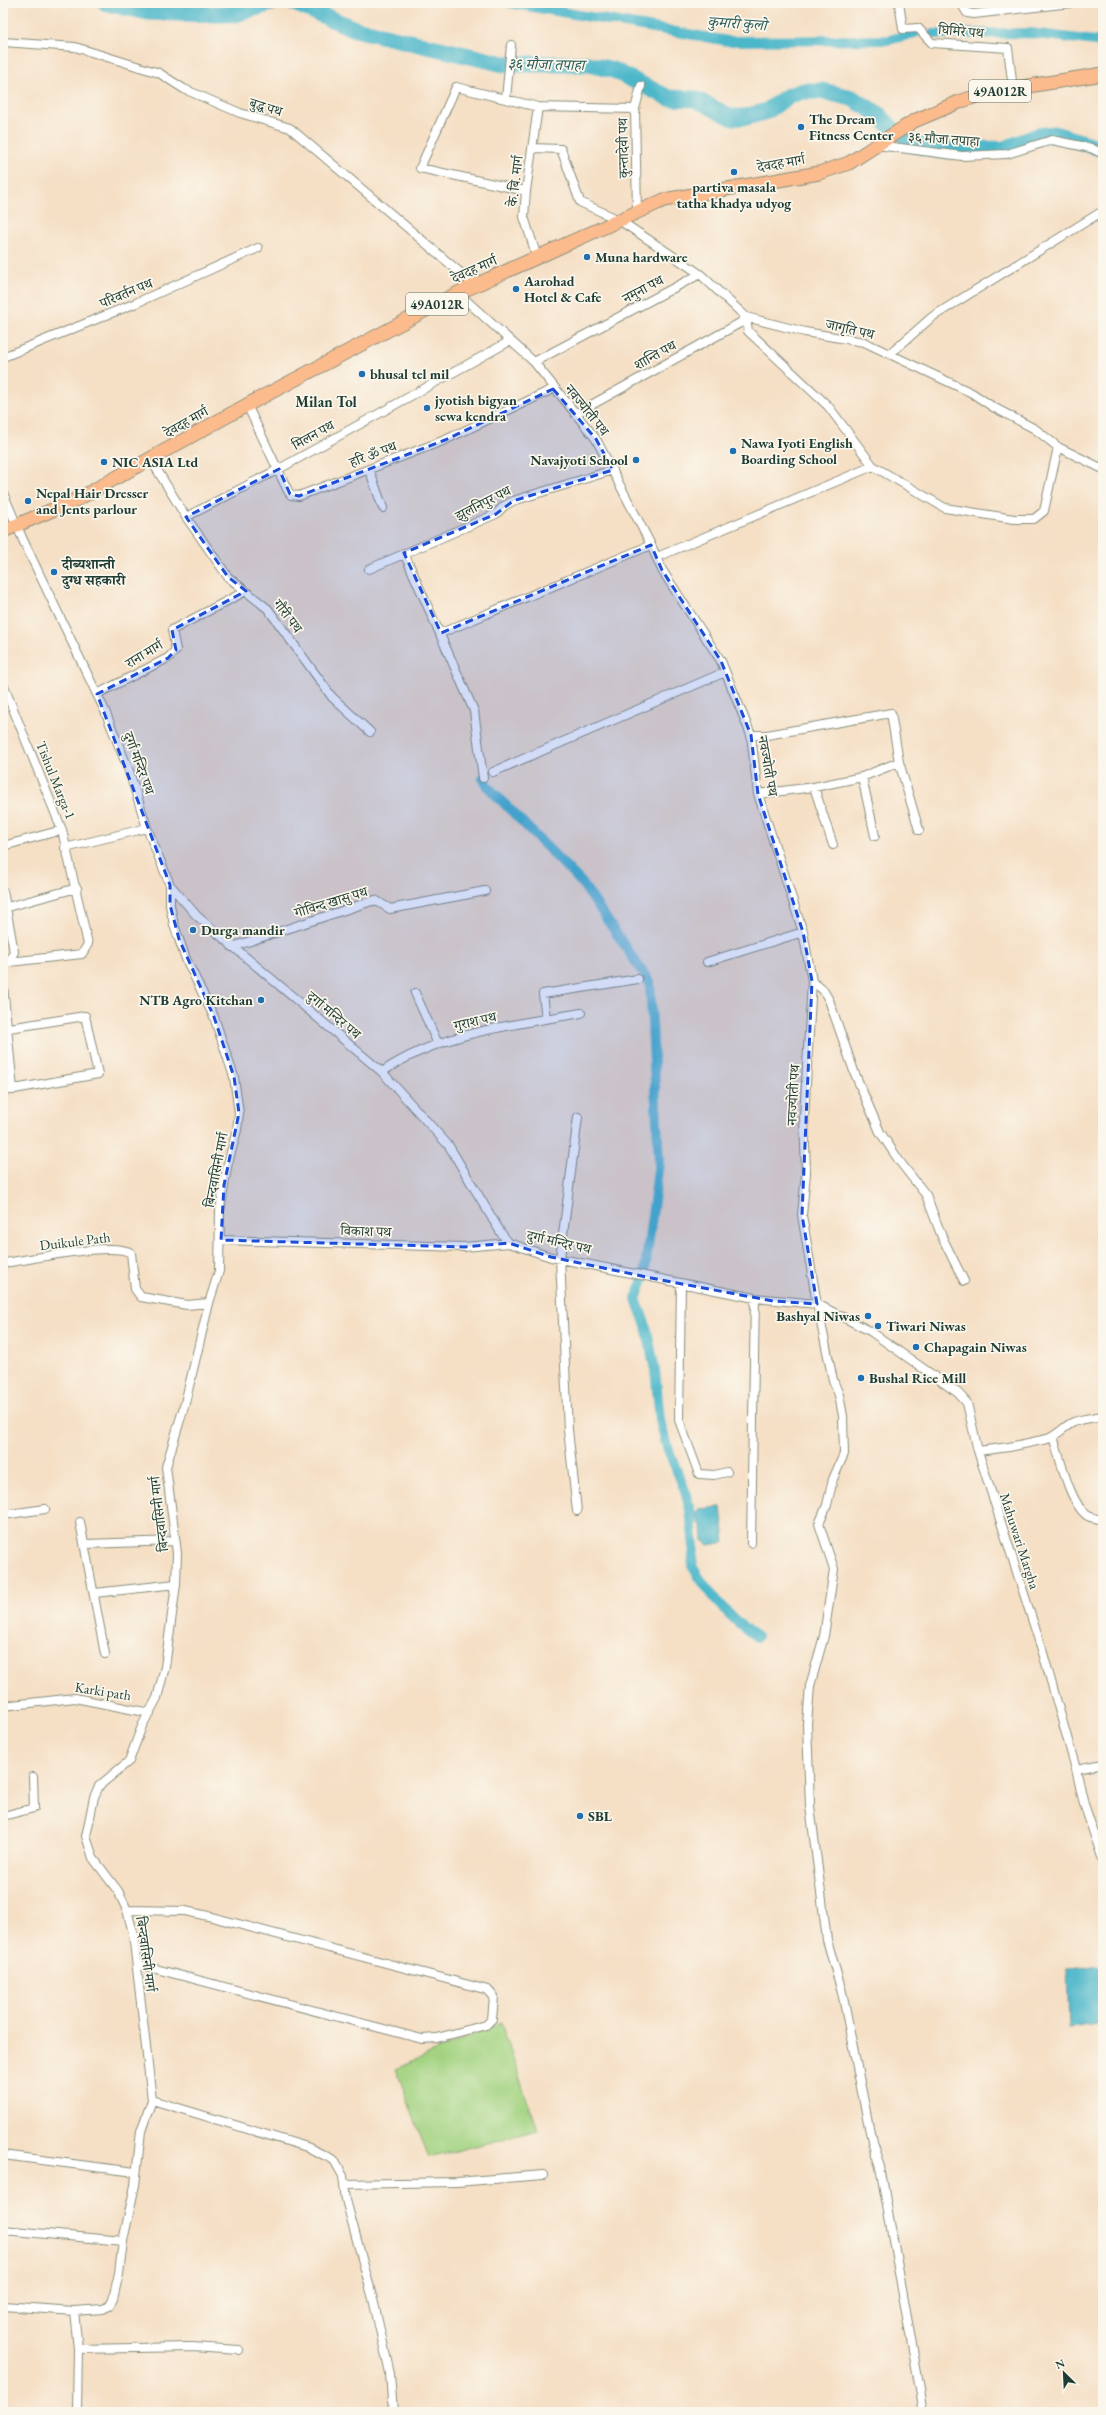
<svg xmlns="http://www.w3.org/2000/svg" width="1106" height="2415" font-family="'EB Garamond','Noto Serif Devanagari',serif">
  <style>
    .green { fill: #a3d381; stroke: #61885a }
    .water { fill: #4db7ca; stroke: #367a7f }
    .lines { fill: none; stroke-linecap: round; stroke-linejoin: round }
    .canal { stroke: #4db7ca; stroke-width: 10 }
    .river { stroke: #4db7ca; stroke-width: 17 }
    .minor-casing { stroke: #8a8e7c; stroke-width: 10 }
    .primary-casing { stroke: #8a8e7c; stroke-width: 15 }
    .minor { stroke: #fff; stroke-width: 8 }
    .primary { stroke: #fbbb8d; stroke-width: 13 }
    .marked { fill: #1d4ed8; fill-opacity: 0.2; stroke: #1d4ed8; stroke-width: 3; stroke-dasharray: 8 5; stroke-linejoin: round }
    .poi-dot { fill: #1f6fb2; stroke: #fbf7ec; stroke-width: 1.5 }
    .labels { text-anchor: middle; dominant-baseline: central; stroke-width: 3.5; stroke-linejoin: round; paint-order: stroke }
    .shield { fill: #fbf7ec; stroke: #61756b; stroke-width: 1 }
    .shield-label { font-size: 13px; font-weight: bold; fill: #1f3d34 }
    .street-label { font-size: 14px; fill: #1f3d34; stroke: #fbf7ec }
    .poi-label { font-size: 14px; font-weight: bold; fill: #1f3d34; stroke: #fbf7ec; text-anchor: start }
    .water-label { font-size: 15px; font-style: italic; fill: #2a5c5a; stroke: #fbf7ec }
    .neighbourhood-label { font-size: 15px; font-weight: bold; fill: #1f3d34; stroke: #fbf7ec }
  </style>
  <rect width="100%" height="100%" fill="#fbf7ec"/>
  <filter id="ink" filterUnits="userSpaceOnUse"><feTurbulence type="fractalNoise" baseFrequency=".025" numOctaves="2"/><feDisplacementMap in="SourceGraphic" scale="8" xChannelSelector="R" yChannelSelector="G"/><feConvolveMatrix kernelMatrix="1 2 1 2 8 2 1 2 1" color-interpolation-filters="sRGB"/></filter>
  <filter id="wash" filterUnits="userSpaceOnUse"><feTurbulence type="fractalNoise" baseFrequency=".012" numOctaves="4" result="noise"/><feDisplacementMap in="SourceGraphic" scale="16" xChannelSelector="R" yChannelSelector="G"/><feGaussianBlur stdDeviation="0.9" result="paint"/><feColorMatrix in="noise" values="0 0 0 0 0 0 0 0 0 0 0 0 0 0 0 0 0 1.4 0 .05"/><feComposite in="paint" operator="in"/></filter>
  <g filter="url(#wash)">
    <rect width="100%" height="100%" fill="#f5dfc5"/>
    <path class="green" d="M501 2022 537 2130 429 2158 396 2069Z"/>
    <path class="water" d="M721 1507 725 1542 708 1545 703 1541 702 1527 695 1517 699 1509Z
      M1103 1965V2022L1069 2027 1067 1968Z"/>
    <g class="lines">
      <path class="canal" d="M510 3 728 41 889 40 915 33
        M933 34 1030 33 1103 42
        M483 778 488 787 582 883 650 983 659 1163 644 1276 636 1299 646 1326 655 1370 660 1420 667 1447 684 1488 690 1509 694 1547 692 1566C708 1592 731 1620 757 1637"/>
      <path class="river" d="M106 3 148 12 209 14H235L271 3
        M294 3 355 29 504 64H588L613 70 669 98 695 99 731 117H746L767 111 788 96 803 91H822L852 98 878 114 905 142 937 150 1005 149 1038 136 1055 134 1103 149"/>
    </g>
  </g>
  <g filter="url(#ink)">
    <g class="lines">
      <g class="minor-casing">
        <path id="minor" d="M899 3 903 29 918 28 932 43 1008 48 1013 89
          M961 3 967 13 974 14 1071 3
          M3 42 75 47 159 73 184 89 240 113 290 128 476 286
          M506 99 511 45
          M635 109 641 86
          M877 145 962 156 1007 154 1052 140 1091 148 1103 154
          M532 148 561 149 580 202 619 220 700 274 746 317 805 332 864 342 972 393 993 407 1035 429 1058 447 1103 469
          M526 191 420 168 456 87 538 107 635 109 637 212
          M537 257 524 217 526 191 538 107
          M458 293 534 362 596 439 651 545 662 570 721 661 751 735 758 794 803 932 812 981 804 1117 806 1173 802 1215 817 1304 833 1380 839 1395 843 1416 844 1454 833 1479 827 1505 819 1524 834 1569 824 1636 810 1686 807 1724 810 1806 827 1940 842 1992 872 2142 880 2167 924 2412
          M746 317 748 331 828 406 873 466 945 508 1014 519H1034L1044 511 1058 447
          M890 354 932 317 1103 211
          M3 357 136 303 258 248
          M534 362 700 274
          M247 405 288 491 291 495 299 496 445 440 553 389
          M575 414 740 323 746 317
          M151 460 186 517 279 469 510 341
          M369 469 383 508
          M3 493 23 540 105 711 129 771 147 828 170 885 197 916 382 1072 449 1146 501 1233 509 1243 551 1257 755 1298 817 1304 870 1331 958 1393 967 1403 978 1451 1043 1653 1076 1769 1084 1804 1103 1860
          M186 517 228 577 268 609 332 697 370 732
          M404 553 474 711 483 778
          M657 557 873 466
          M369 569 496 514 504 506 513 501 613 470
          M441 633 651 545
          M3 684 62 830 88 944 82 954 9 962 3 966
          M97 694 168 658 176 650 172 630 246 591
          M751 735H767L891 713 899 762 862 777 814 787 758 794
          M899 762 919 830
          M493 772 725 672
          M862 777 875 836
          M814 787 833 845
          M3 846 62 830
          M65 848 147 828
          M3 891 14 952 9 962
          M7 907 77 888
          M232 947 375 900 390 909 485 891
          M707 962 803 932
          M812 981 823 990 829 1000 855 1074 880 1132 900 1162 926 1195 942 1237 964 1281
          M3 985 13 1090
          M415 993 438 1044
          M546 1019 543 994 638 979
          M3 1029 85 1016 98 1074 3 1091
          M382 1072C441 1032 513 1025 581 1013
          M221 1240 464 1247 509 1243
          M3 1263C30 1260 112 1241 131 1253L135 1289 141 1297 187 1305 209 1303
          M681 1284 679 1420 699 1474 714 1475 727 1472
          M1053 1437C1060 1457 1070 1505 1088 1516 1093 1518 1098 1519 1103 1521
          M978 1451 1009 1447 1047 1439C1057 1436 1064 1426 1074 1422 1083 1418 1094 1418 1103 1416
          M577 1511 568 1430 560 1258 578 1117
          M3 1515 45 1509
          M80 1522 105 1654
          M751 1543 755 1298
          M86 1544 175 1541
          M95 1593 176 1584
          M3 1706 75 1698 150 1713
          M1076 1769 1103 1764
          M3 1816 34 1808 33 1777
          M127 1910 185 1911 208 1916 488 1990 494 1997 492 2019 486 2025 437 2038 422 2039 137 1964
          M152 2100 133 1933 127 1910 118 1891 93 1858 86 1836 88 1827 94 1797 99 1786 129 1761 142 1726 157 1698 165 1667 176 1584 177 1553 166 1467 185 1403 209 1303 219 1271 220 1211 227 1167 237 1130 239 1113 234 1077 214 1017 186 959 174 925 170 905V885
          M152 2100 307 2147 334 2160 343 2176 346 2200 373 2299 390 2374 393 2412
          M3 2155 135 2172
          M344 2184 457 2182 543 2175
          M3 2230 123 2241
          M3 2306 74 2311 103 2309 109 2306 113 2299 119 2273 123 2241 135 2185 141 2131 152 2100
          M74 2311 78 2349 77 2412
          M78 2349 192 2347 239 2350"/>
      </g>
      <g class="primary-casing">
        <path id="primary" d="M3 531 78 499 247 405 458 293 664 200 819 173 849 163 914 121 959 102 986 93 1103 74"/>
      </g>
      <use href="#minor" class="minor"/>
      <use href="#primary" class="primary"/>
    </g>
  </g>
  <path class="marked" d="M553 389 596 439 613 470 513 501 496 514 404 553 441 633 651 545 662 570 721 661 751 735 758 794 803 932 812 981 802 1215 817 1304 773 1301 661 1280 551 1257 509 1243 464 1247 221 1240 224 1185 239 1113 234 1077 214 1017 179 939 170 905V885L97 694 168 658 176 650 172 630 246 591 228 577 186 517 279 469 290 494 299 496 445 440Z"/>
  <g class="poi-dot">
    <circle cx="801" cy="127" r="4"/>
    <circle cx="734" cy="172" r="4"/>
    <circle cx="587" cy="257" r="4"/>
    <circle cx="516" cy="289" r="4"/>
    <circle cx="362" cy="374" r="4"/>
    <circle cx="427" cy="408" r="4"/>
    <circle cx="733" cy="451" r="4"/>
    <circle cx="636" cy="460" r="4"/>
    <circle cx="104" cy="462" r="4"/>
    <circle cx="28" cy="501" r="4"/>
    <circle cx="54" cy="572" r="4"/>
    <circle cx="193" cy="930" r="4"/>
    <circle cx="261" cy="1000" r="4"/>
    <circle cx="868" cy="1316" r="4"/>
    <circle cx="878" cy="1326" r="4"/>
    <circle cx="916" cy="1347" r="4"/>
    <circle cx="861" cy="1378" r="4"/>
    <circle cx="580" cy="1816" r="4"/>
  </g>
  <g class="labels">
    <g class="shield">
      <rect x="969" y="80" width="62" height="22" rx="3"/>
      <rect x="406" y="293" width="62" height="22" rx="3"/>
    </g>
    <g class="shield-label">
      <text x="1000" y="91">49A012R</text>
      <text x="437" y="304">49A012R</text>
    </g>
    <g class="street-label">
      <text transform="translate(961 31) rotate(5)">घिमिरे पथ</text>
      <text transform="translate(266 107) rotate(17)">बुद्ध पथ</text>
      <text transform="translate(944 139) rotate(4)">३६ मौजा तपाहा</text>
      <text transform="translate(623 148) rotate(-91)">कुन्तादेवी पथ</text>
      <text transform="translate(781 163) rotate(-10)">देवदह मार्ग</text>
      <text transform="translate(515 181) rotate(-83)">के. बि. मार्ग</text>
      <text transform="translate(474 269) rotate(-24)">देवदह मार्ग</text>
      <text transform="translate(643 289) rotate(-28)">नमुना पथ</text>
      <text transform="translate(126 293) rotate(-23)">परिवर्तन पथ</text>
      <text transform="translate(850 329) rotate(13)">जागृति पथ</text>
      <text transform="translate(655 355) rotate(-29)">शान्ति पथ</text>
      <text transform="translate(587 410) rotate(51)">नवज्योती पथ</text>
      <text transform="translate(186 422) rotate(-30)">देवदह मार्ग</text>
      <text transform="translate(313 435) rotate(-29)">मिलन पथ</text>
      <text transform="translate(373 454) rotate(-21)">हरि ॐ पथ</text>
      <text transform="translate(483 503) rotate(-27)">झुलनिपुर पथ</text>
      <text transform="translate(288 616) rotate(52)">गौरी पथ</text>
      <text transform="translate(144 654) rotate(-31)">राना मार्ग</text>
      <text transform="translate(139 763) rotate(70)">दुर्गा मन्दिर पथ</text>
      <text transform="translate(768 766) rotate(80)">नवज्योती पथ</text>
      <text transform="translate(56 780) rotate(68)">Tishul Marga-1</text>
      <text transform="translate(331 902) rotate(-17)">गोविन्द खासु पथ</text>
      <text transform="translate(334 1015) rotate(40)">दुर्गा मन्दिर पथ</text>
      <text transform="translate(475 1021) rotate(-13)">गुराश पथ</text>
      <text transform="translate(793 1095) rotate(-87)">नवज्योती पथ</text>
      <text transform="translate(216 1170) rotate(-79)">बिन्दवासिनी मार्ग</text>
      <text transform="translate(366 1231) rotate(2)">विकाश पथ</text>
      <text transform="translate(75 1241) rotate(-7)">Duikule Path</text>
      <text transform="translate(559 1242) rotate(13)">दुर्गा मन्दिर पथ</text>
      <text transform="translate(159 1514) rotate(-97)">बिन्दवासिनी मार्ग</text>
      <text transform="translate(1020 1541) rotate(72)">Mahuwari Margha</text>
      <text transform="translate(103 1691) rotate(9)">Karki path</text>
      <text transform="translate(146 1954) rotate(82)">बिन्दवासिनी मार्ग</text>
    </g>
    <g class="poi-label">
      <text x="809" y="119">The Dream<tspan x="809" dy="16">Fitness Center</tspan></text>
      <text x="734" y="187" text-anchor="middle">partiva masala<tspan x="734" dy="16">tatha khadya udyog</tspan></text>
      <text x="595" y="257">Muna hardware</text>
      <text x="524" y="281">Aarohad<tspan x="524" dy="16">Hotel &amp; Cafe</tspan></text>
      <text x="370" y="374">bhusal tel mil</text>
      <text x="435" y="400">jyotish bigyan<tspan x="435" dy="16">sewa kendra</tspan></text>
      <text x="741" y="443">Nawa Iyoti English<tspan x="741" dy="16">Boarding School</tspan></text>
      <text x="628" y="460" text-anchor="end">Navajyoti School</text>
      <text x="112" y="462">NIC ASIA Ltd</text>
      <text x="36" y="493">Nepal Hair Dresser<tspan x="36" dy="16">and Jents parlour</tspan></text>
      <text x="62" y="564">दीब्यशान्ती<tspan x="62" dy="16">दुग्ध सहकारी</tspan></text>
      <text x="201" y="930">Durga mandir</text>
      <text x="253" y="1000" text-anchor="end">NTB Agro Kitchan</text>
      <text x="860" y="1316" text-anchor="end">Bashyal Niwas</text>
      <text x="886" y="1326">Tiwari Niwas</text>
      <text x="924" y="1347">Chapagain Niwas</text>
      <text x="869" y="1378">Bushal Rice Mill</text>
      <text x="588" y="1816">SBL</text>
    </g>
    <g class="water-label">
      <text transform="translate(737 23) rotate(4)">कुमारी कुलो</text>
      <text transform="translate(546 64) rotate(1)">३६ मौजा तपाहा</text>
    </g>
    <g class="neighbourhood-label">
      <text x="326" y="401">Milan Tol</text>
    </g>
  </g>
  <rect width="1106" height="2415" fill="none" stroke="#fbf7ec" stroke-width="16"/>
  <g transform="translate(1064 2373) rotate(336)" stroke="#fbf7ec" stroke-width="3" paint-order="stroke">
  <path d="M0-3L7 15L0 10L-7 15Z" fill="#1f3d34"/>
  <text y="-6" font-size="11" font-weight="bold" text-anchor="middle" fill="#1f3d34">N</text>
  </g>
</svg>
